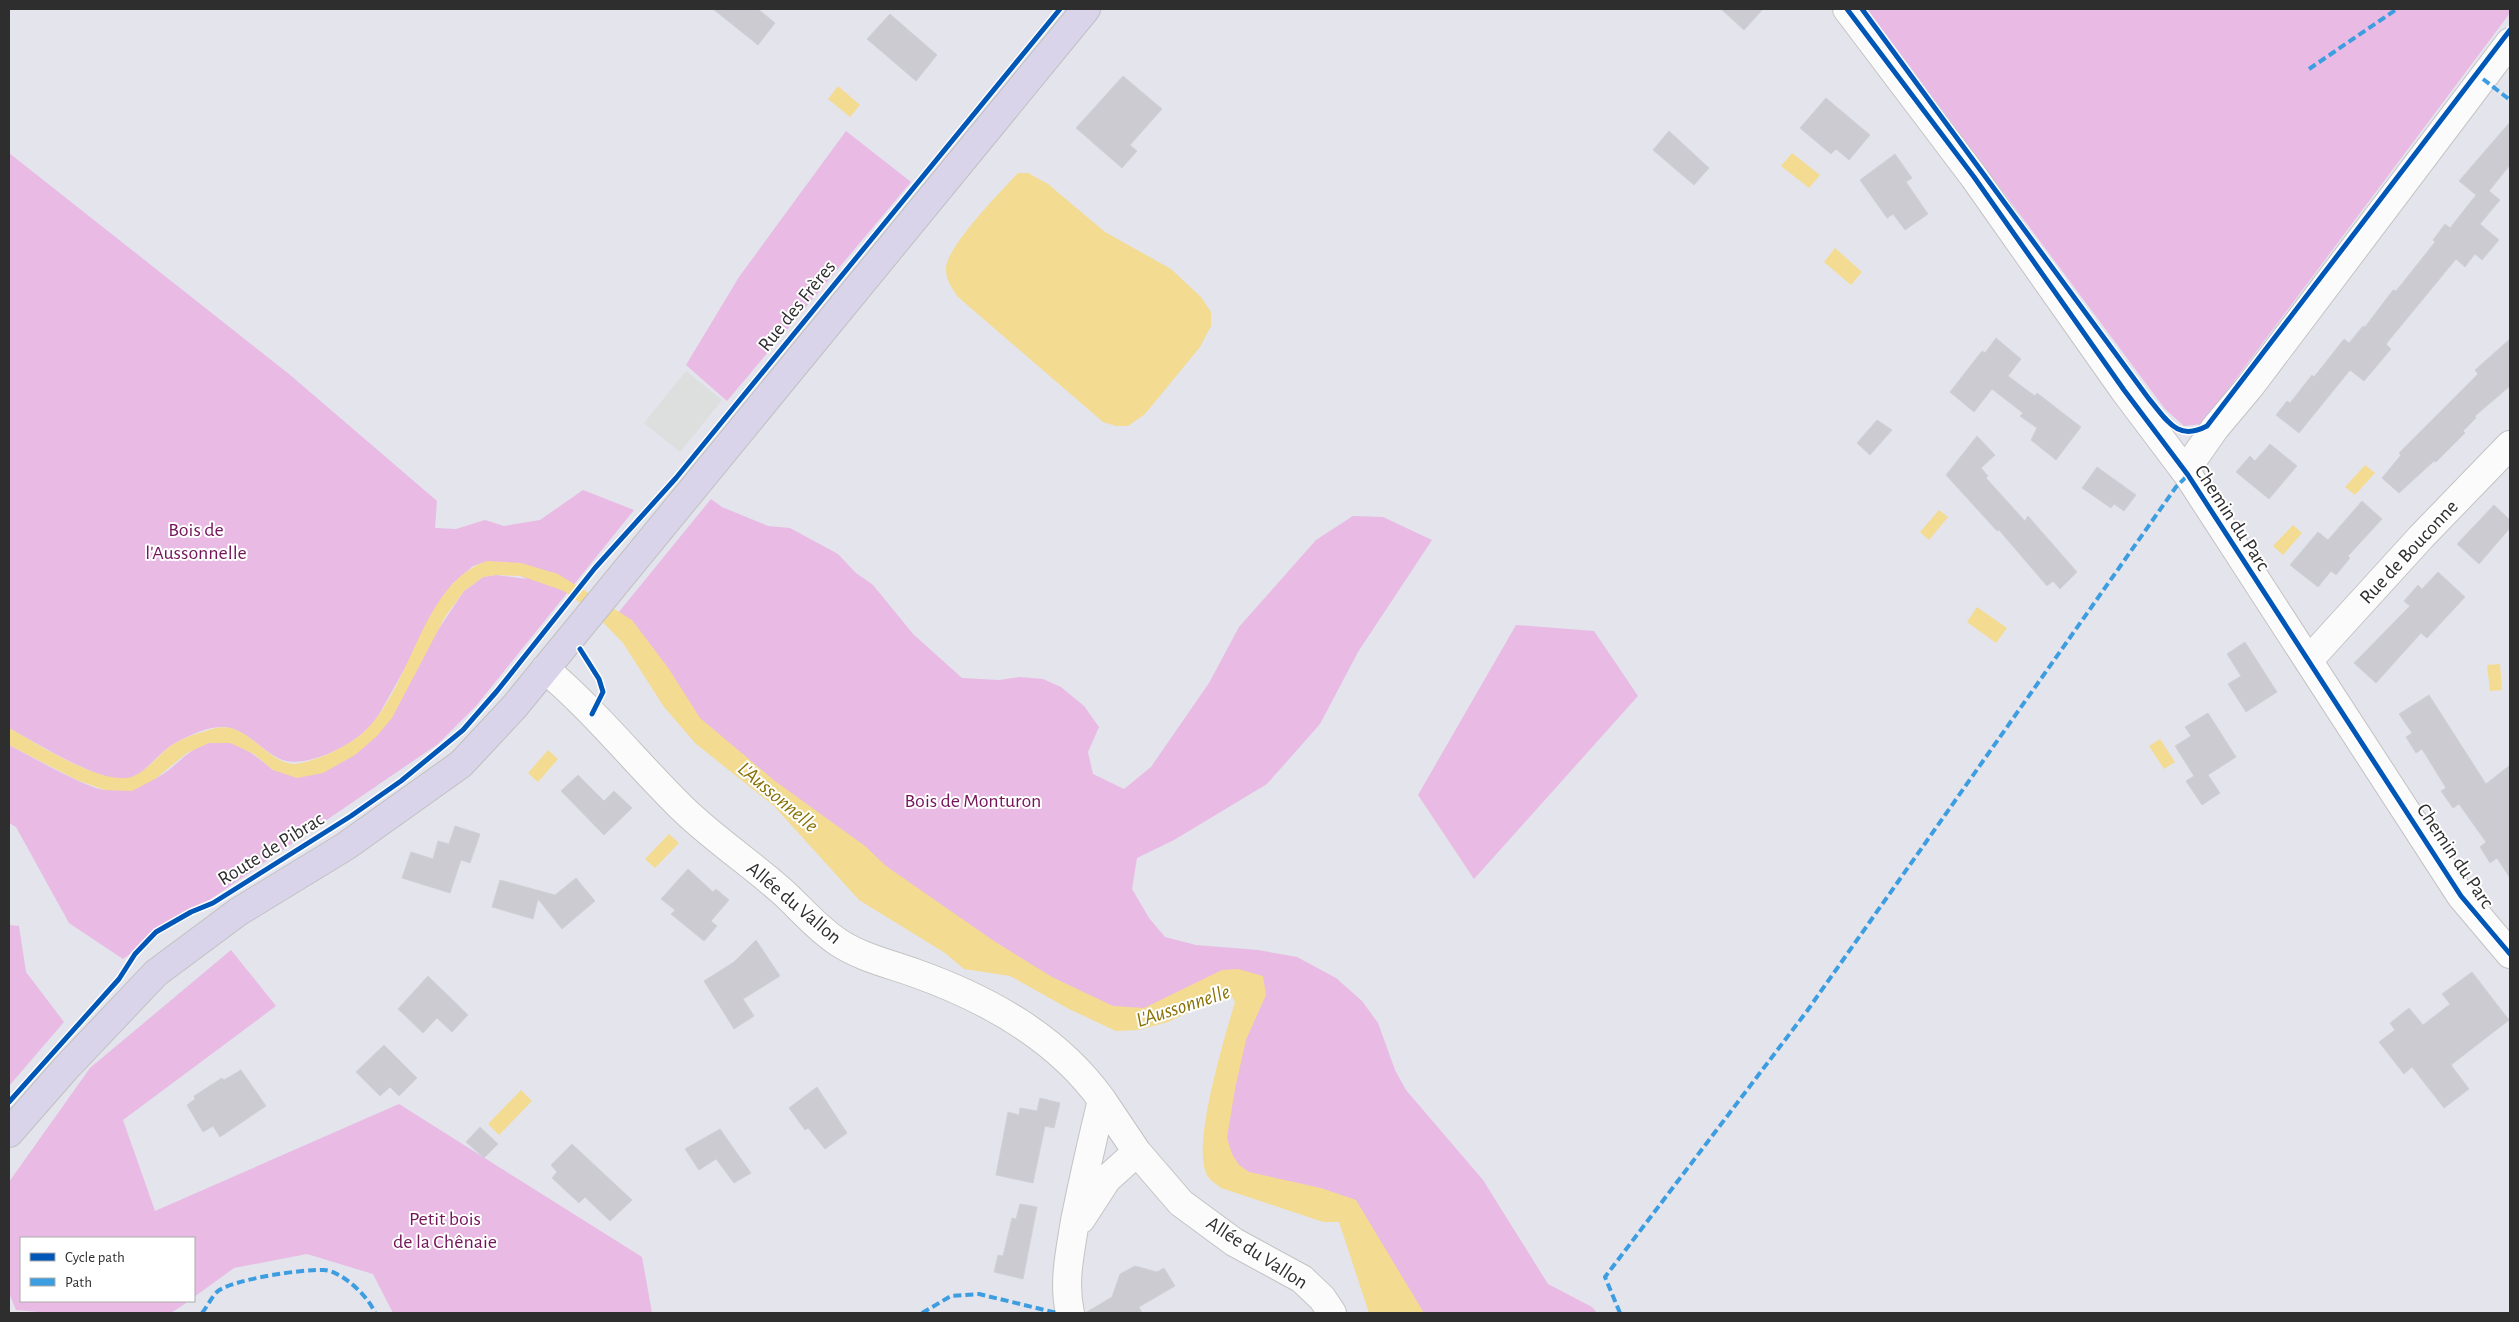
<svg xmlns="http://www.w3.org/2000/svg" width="2519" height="1322" font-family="'Alegreya Sans',sans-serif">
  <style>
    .industrial { fill: #dcdfde }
    .green { fill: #e8bae4 }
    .water { fill: #f3db92 }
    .building { fill: #cbcbd1; stroke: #d0d0d7 }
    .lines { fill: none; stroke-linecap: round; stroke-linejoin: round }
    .minor-casing { stroke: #c3c3c4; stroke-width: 30 }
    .major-casing { stroke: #c0c0c2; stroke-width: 30 }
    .minor { stroke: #fbfbfc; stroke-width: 28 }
    .major { stroke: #d9d4e9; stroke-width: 28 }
    .quiet { stroke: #3d9de1; stroke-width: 4; stroke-dasharray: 8 4; stroke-linecap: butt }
    .cycleway-casing { stroke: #fff; stroke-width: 8 }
    .cycleway { stroke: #0057b8; stroke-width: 5 }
    .labels { text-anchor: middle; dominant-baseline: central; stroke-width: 4; stroke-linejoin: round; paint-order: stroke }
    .street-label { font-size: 20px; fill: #2e2e2e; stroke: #fff }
    .park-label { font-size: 20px; fill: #741459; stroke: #fff }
    .water-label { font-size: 21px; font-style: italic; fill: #887205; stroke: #fff }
  </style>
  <rect width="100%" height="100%" fill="#e4e4ec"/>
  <path class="industrial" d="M686 371 722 400 680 452 644 423Z"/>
  <path class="green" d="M1867 9H2510V13L2202 424 2184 426 2165 409Z
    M846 131 911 182 727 401 686 365 739 277Z
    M9 153 289 374 437 501 435 528 456 529 485 520 504 526 540 520 583 490 634 510 476 706 438 744 123 959 69 923 16 827 9 823V745C27 754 89 790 106 790 117 790 144 783 154 779 179 769 195 733 231 743 247 748 261 760 273 770L355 755 464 591 483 577 496 575 527 579 488 561 473 566 452 584 381 711C377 717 373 724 367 729 350 747 301 771 278 758 260 749 244 727 222 727 205 727 183 738 169 747 155 757 144 775 127 779 102 784 33 741 9 728Z
    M711 499 722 507 768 526 790 528 838 554 856 573 873 585 913 634 962 678 999 680 1020 677 1043 679 1061 687 1084 706 1099 727 1088 752 1093 774 1124 789 1151 767 1209 683 1239 627 1316 540 1353 516 1383 517 1432 540 1358 652 1320 724 1267 784 1174 840 1137 858 1132 889 1149 918 1165 937 1196 945 1258 950 1297 957 1336 978 1362 1001 1378 1023 1395 1070 1406 1090 1483 1180 1548 1284 1592 1307 1597 1313H1399L1335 1208 1212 1172 1253 983 1120 1027 914 910 709 740 614 618Z
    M1516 625 1594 631 1638 696 1474 879 1418 795Z
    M9 925 19 926 26 972 64 1022 9 1086Z
    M231 950 276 1006 123 1120 155 1211 399 1104 642 1257 652 1313H393L373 1274 307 1254 234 1268 194 1297V1238H21V1301H189L171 1313H50L16 1310 9 1293V1182L90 1068Z"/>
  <path class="water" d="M838 86 860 105 850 117 828 99Z
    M1792 153 1820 175 1809 188 1781 166Z
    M1018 173H1028L1048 184 1105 232 1171 269 1201 297 1211 312V326L1200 347 1145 414 1128 426H1116L1103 422 958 297C952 288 946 281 946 269 945 248 1003 189 1018 173Z
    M1835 248 1862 272 1851 285 1824 262Z
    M2365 465 2375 473 2355 495 2345 487Z
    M1939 510 1948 517 1929 540 1920 532Z
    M2293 525 2302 533 2283 555 2273 546Z
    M487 561 521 563 558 574 632 620 669 669 700 718 775 781 865 846 886 866 994 941 1052 977 1113 1006 1144 1008 1222 970 1238 969 1263 976 1266 995 1246 1040 1235 1089 1227 1138 1232 1154 1239 1165 1249 1172 1321 1188 1356 1200 1424 1313H1369L1339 1222H1323L1221 1188C1218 1185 1212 1182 1209 1178 1188 1154 1226 1033 1235 1002L1232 997 1223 996 1168 1022 1138 1030 1116 1031 1069 1009 1010 976 964 969 945 953 859 900 774 806 696 744 664 707 623 643 594 613 564 591 521 576 496 575 483 577 464 591 445 617 392 718 377 736 355 755 323 773 297 778 273 770 254 754 230 743H209L187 753 155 779 132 791 105 790 77 780 9 745V728C35 742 108 791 136 775 148 769 157 757 168 748 182 737 199 733 216 728 247 721 265 761 293 764 299 764 309 761 315 759 331 754 356 741 367 729 413 683 422 583 487 561Z
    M1977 607 2007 628 1996 643 1967 622Z
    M2500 664 2502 690 2490 691 2487 665Z
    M2160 739 2175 762 2164 769 2149 746Z
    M548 750 558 759 538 782 528 773Z
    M669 834 679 843 655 868 645 859Z
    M521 1090 532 1101 499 1135 488 1124Z"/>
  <path class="building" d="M713 9H758L775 23 758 45Z
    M1721 9H1763L1744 30Z
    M890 14 937 55 916 81 867 39Z
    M1123 76 1162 109 1130 145 1137 151 1122 168 1076 128Z
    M1826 98 1870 135 1849 160 1836 149 1831 154 1800 128Z
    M2510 122V165L2489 191 2500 200 2480 224 2499 240 2482 260 2475 254 2465 267 2456 259 2386 344 2391 349 2364 381 2350 370 2299 433 2276 415 2287 401 2290 403 2312 375 2314 377 2344 339 2349 343 2363 326 2365 327 2393 290 2396 291 2435 242 2433 240 2445 224 2450 228 2476 195 2459 181Z
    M1669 131 1709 168 1694 185 1653 150Z
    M1895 154 1912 178 1906 182 1928 214 1905 230 1893 214 1887 218 1860 180Z
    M1996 338 2021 359 2008 376 2035 396 2037 393 2081 427 2056 460 2031 440 2037 428 2020 416 2023 413 1992 389 1974 412 1950 392 1982 351 1985 353Z
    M2510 339V386L2475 416 2476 418 2463 431 2465 433 2436 462 2434 461 2399 493 2382 478 2401 455 2399 453 2478 374 2475 370Z
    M1877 420 1892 430 1870 455 1857 443Z
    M1977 436 1995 455 1981 468 1988 476 1986 478 2025 521 2028 516 2077 572 2060 589 2053 581 2047 586 1999 530 1997 531 1946 475Z
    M2270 444 2297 466 2269 499 2236 472 2250 456 2255 461Z
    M2097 467 2136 495 2124 511 2114 504 2111 508 2082 488Z
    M2362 501 2382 519 2348 556 2350 558 2336 575 2331 571 2318 587 2290 565 2318 532 2328 540Z
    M2494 505 2510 520V528L2479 564 2457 544Z
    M2438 572 2465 597 2427 638 2421 633 2376 683 2354 663 2410 606 2404 601 2418 585 2422 589Z
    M2245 642 2277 692 2246 712 2228 684 2241 676 2227 654Z
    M2429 695 2486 784 2510 765V878L2497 858 2490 863 2480 847 2486 842 2459 804 2453 808 2441 791 2446 788 2422 749 2416 753 2406 737 2412 733 2399 714Z
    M2208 713 2236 757 2208 775 2220 793 2202 805 2186 781 2194 776 2175 746 2191 736 2185 727Z
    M578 775 604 801 614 791 632 808 604 835 561 791Z
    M455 826 480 834 470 863 461 860 450 893 402 878 411 852 433 859 438 841 449 844Z
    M688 869 713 892 716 889 729 900 711 921 717 926 704 941 671 914 675 910 661 899Z
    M576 878 595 901 562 929 538 899 533 919 492 907 500 880 555 895Z
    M756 940 780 976 743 999 754 1016 734 1029 704 981 734 962Z
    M2472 972 2509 1020 2451 1065 2469 1089 2444 1108 2412 1067 2404 1074 2379 1042 2395 1030 2390 1023 2409 1008 2423 1025 2450 1004 2442 994Z
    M428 976 468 1015 452 1032 437 1018 423 1033 398 1009Z
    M384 1045 417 1078 399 1096 390 1087 380 1096 356 1072Z
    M241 1070 266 1106 220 1137 213 1126 203 1132 187 1105 195 1099 194 1096 222 1078 224 1080Z
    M817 1087 847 1133 825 1149 808 1128 805 1130 789 1108Z
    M1040 1098 1060 1103 1054 1128 1045 1126 1033 1183 996 1175 1008 1112 1019 1115 1020 1108 1037 1111Z
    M480 1127 498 1144 484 1158 466 1142Z
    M720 1129 751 1173 734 1183 716 1159 699 1170 685 1149Z
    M572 1144 632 1200 610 1221 585 1197 579 1203 552 1178 557 1172 551 1165Z
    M1020 1204 1037 1207 1023 1279 994 1272 998 1255 1003 1256 1012 1218 1016 1219Z
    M1135 1266 1157 1272 1164 1268 1175 1286 1139 1307 1142 1313H1085L1112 1297 1120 1274Z"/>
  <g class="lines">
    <g class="minor-casing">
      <path id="minor" d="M1847 9 1974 177 2124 390 2188 475 2461 896 2510 954
        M2185 471 2215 428 2251 385 2510 42
        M2309 660 2421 537 2510 445
        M545 669C595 711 636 763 683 809 715 840 752 864 785 894 802 910 818 929 838 942 860 957 890 964 915 973 988 999 1057 1037 1102 1100 1092 1141 1083 1181 1075 1221 1070 1253 1063 1282 1070 1313
        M1102 1100 1137 1152
        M1081 1219 1107 1179 1137 1152 1181 1203 1234 1242 1302 1279 1322 1298 1332 1313"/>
    </g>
    <g class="major-casing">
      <path id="major" d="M9 1133 65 1069 156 973 238 912 346 846 461 764 515 706 1086 9"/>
    </g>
    <use href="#minor" class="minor"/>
    <use href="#major" class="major"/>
    <path class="quiet" d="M2309 69 2397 9
      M2483 79 2510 100
      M202 1313C207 1307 212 1296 218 1291 235 1279 302 1269 324 1270 342 1271 369 1297 375 1313
      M922 1313 951 1296 979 1294 1057 1313
      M1620 1313 1605 1277 1807 1011 2176 487 2188 475"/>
    <g class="cycleway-casing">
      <path id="cycleway" d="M1847 9 1974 177 2124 390 2188 475 2461 896 2510 954
        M1862 9 2149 399C2167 420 2177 442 2207 426L2510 30
        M580 649 599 679 603 692 592 714
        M9 1102 119 979 135 954 156 932 191 912 213 903 351 816 401 781 463 730 497 691 595 568 676 478 1060 9"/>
    </g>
    <use href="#cycleway" class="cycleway"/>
  </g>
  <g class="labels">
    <g class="street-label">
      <text transform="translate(797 306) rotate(-51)">Rue des Frères</text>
      <text transform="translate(2232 518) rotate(57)">Chemin du Parc</text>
      <text transform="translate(2409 552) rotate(-47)">Rue de Bouconne</text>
      <text transform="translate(271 849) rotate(-32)">Route de Pibrac</text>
      <text transform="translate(2455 856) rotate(56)">Chemin du Parc</text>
      <text transform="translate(794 903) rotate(40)">Allée du Vallon</text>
      <text transform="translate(1257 1253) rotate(33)">Allée du Vallon</text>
    </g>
    <g class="park-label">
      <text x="196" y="530">Bois de<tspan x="196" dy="23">l'Aussonnelle</tspan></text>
      <text x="973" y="801">Bois de Monturon</text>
      <text x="445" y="1219">Petit bois<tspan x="445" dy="23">de la Chênaie</tspan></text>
    </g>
    <g class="water-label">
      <text transform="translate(778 797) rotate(40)">L'Aussonnelle</text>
      <text transform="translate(1183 1006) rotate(-18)">L'Aussonnelle</text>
    </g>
  </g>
  <rect width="2519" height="1322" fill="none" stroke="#2e2e2e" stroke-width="20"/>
  <rect x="20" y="1237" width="175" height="65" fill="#ffffff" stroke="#ababab"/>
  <rect x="30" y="1253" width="25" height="8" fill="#0057b8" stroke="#ababab"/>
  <text x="65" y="1262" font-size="15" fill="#2e2e2e">Cycle path</text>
  <rect x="30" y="1278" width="25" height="8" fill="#3d9de1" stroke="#ababab"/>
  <text x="65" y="1287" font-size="15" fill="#2e2e2e">Path</text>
</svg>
